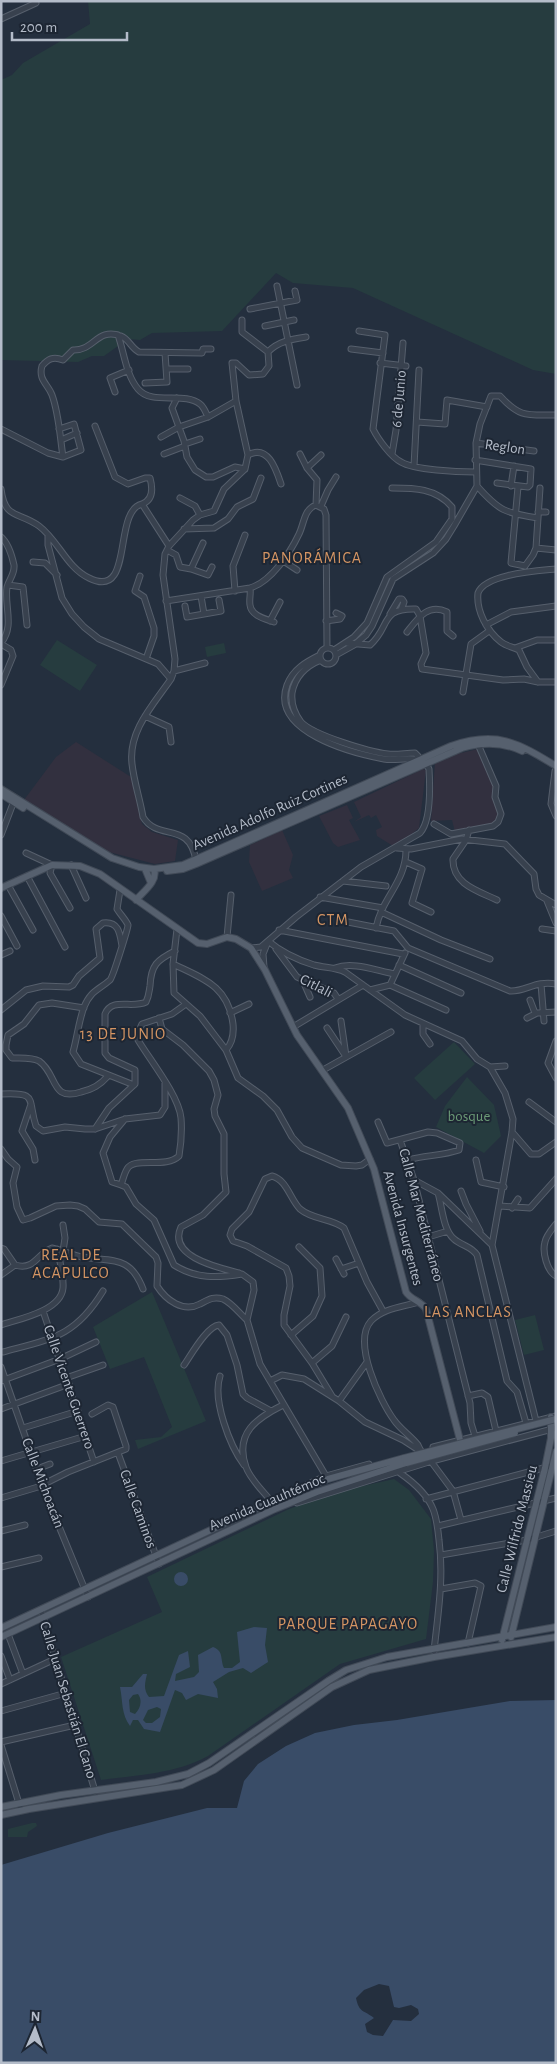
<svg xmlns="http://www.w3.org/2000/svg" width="557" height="2064" font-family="'Alegreya Sans',sans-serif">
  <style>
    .medical { fill: #32303f }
    .green { fill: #263c3f }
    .water { fill: #394c67; fill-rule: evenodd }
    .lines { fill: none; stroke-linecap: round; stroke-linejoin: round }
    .minor-casing { stroke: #565f6c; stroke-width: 7 }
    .major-casing { stroke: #414a57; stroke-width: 8 }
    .minor { stroke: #38414e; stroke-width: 5 }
    .major { stroke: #56606e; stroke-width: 6 }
    .major-bridge-casing { stroke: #414a57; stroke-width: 8; stroke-linecap: butt }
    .major-bridge { stroke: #56606e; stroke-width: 6 }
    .labels { text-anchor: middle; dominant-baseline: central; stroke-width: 4; stroke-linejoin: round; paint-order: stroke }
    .street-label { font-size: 15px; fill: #b4bcc9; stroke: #1d2633 }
    .park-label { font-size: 15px; fill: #6b9a76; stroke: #1d2633 }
    .neighbourhood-label { font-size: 16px; letter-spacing: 1px; fill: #d59563; stroke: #1d2633 }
  </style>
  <rect width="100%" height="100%" fill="#242f3e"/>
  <path class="medical" d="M76 742 131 777 142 824 152 832 178 840 175 861 155 864 109 852 24 800 56 757Z
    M478 749 496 786 494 797 501 814 493 825 455 832 452 820 431 821 435 762 448 758V756Z
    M423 769 426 770 419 828 401 843 393 846 377 836 376 830 382 827 376 815 371 818 369 815 354 822 361 817 354 802Z
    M347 805 353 818 349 820 360 840 338 847 333 843 319 816Z
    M282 830 293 855 289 870 293 878 262 891 249 862 250 845Z"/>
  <path class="green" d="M88 1H556V374L533 370 353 288 293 283 276 273 222 331 152 333 140 340 128 339 104 356H92L78 362 1 360V80L12 75 23 63 90 24Z
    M57 640 97 665 80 691 40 665Z
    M224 643 226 653 207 657 205 647Z
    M454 1042 475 1064 435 1100 414 1078Z
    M467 1077 494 1105 501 1136 484 1153 436 1127 445 1106Z
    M152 1292 206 1421 138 1449 135 1440 161 1437 172 1427 144 1357 110 1369 93 1327Z
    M535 1315 544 1350 524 1355 515 1320Z
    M394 1479 409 1490 431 1519 434 1551 433 1582 426 1639 340 1664 208 1756C175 1774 137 1775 101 1780L61 1657 162 1612 147 1577 289 1509 336 1492Z
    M32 1823H36L37 1826 28 1832 27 1837H8V1829Z"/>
  <path class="water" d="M174 1579a7 7 0 1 1 14 0a7 7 0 1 1-14 0Z
    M254 1627 267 1628 265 1645 268 1662 251 1673 243 1668 229 1672 213 1682 217 1689 218 1698 198 1694 186 1700 182 1693 175 1690 160 1732 144 1729 138 1720H133L130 1726C121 1714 123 1702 120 1687H132L143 1674H147C145 1683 143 1689 149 1697L164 1696 179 1655 188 1651 190 1667 176 1674 175 1681 194 1677 199 1672 198 1655 213 1647C224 1651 220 1659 224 1668H232L240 1662 237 1632ZM138 1694C143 1701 140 1709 135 1714L130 1712 129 1700 133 1695ZM157 1707 161 1709 160 1717 152 1723H146L143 1720 148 1710Z
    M556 1700V2063H1V1865L108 1833 207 1808H237L244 1781 258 1764 286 1746 315 1733 354 1725 397 1720 510 1701ZM379 1984 389 1986 394 2007 399 2008 411 2005 418 2009 419 2014 411 2021 393 2020 383 2036 373 2035 367 2032 365 2024 374 2018C364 2010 359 2013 356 1998L364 1990Z"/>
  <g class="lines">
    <g class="minor-casing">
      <path id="minor" d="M1 19 36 3
        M277 286 297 385
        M250 309 297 300 295 291
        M242 320V332L268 352
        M265 326 294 320
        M359 331 385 335 373 429C378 439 391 457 401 462 414 470 458 472 475 472
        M118 335C124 352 126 375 138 389 152 406 184 391 200 404 204 407 206 413 208 417
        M351 349 383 353
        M380 363 406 366
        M168 369H188
        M145 383 167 382 165 353
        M115 392 110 378 129 370
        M177 398 172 408 184 441 187 457 195 470 206 477H213L235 467 245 469
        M417 422 445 424 447 400 487 407
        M95 426 115 477 128 484 145 478H150C153 489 153 500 142 504
        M1 429 48 453 63 457C60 437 59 414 52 395 48 384 38 380 42 366 48 359 53 356 63 360L73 350C94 351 97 327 121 336 129 339 131 348 139 352L202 353 203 349H211
        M59 429 74 424 81 450 63 457
        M161 437 179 427 208 417 236 401
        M61 440 77 433
        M476 443 534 451
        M185 444 200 439
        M164 454 185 446
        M300 454 307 468 317 480 316 505
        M392 454 396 430 403 343
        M248 455C268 444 276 469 281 484
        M475 460 531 469 530 485 528 487 497 483
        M414 466 419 370
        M307 468 321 455
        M477 486C499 511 505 513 538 518
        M511 486 514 466
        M518 487 511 563 525 566
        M1 489C5 520 18 511 39 526 58 540 67 568 89 578 135 601 112 511 142 504L169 546
        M180 498 195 506 200 515
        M316 505 324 509 326 515 327 648
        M321 506 328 490 336 477
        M538 512H546
        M184 529 214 528 228 519 237 507 253 499 261 478
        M48 536V545L62 598 72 614 84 627 99 639 158 664 171 679
        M1 537C8 543 12 556 14 565 15 574 9 579 7 587 4 606 15 626 1 643
        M536 548 556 550
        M167 550 176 555 180 567 191 569 203 543
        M282 560 297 570
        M33 562 45 563 57 575
        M525 566 533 555 536 548 540 488
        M191 569 208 575 212 567
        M140 576 135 591 144 597 154 628V636L146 659
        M8 585 23 587 27 625
        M250 588C251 594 249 599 250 605 251 616 266 619 274 622
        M235 591 233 566 245 535
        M201 596 204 614
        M166 601 250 588C271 582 290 553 299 534 304 524 304 509 316 505
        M185 606 187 617 221 611 219 600
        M390 614 399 599H402L404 602 401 610
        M270 621 280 602
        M326 621 340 619 342 616 336 613
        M486 625 511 612 556 606
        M407 632C418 618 428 603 447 612V631L453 636
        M347 643 370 645C391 627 379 608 416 609L420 616 426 653 421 664 422 669 503 680 524 679 538 682H556
        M1 644 11 650 13 656 1 685
        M515 648 537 640H556
        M320 656a8 8 0 1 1 16 0a8 8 0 1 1-16 0Z
        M334 650 354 637 367 623 387 577 436 542 452 519V507C436 488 414 488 392 488
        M336 655 354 645 366 635 372 626 393 579 433 553 446 539 454 526 477 486 476 443 480 424 491 396H500C520 418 527 415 556 415
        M321 660C306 666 295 676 292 693 291 703 295 714 301 722 313 735 369 752 388 754 397 755 406 753 415 753L418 756 420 760
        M174 671 205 663
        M538 682 527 667 519 650C513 647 506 646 501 642 487 631 476 611 478 593 485 574 537 571 556 569
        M463 692 471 644 489 631
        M145 716 169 727 171 742
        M555 771 551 804 556 816
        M434 824 451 834 493 826 498 822 501 814 495 797 496 786 477 742
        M469 830 466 840 453 859C452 884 478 891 497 900
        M1 835 14 801
        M397 848 411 849 462 839 505 844 534 874 536 889 539 895 556 905
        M26 853 52 865 50 873 70 908
        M196 861C190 820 158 842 143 817 140 799 134 782 132 764 128 731 153 705 171 679L174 671 175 659 163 575 165 554 169 546 193 520 200 515 214 511 224 489 245 469 248 455 236 401 232 363H236L249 375 263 374 269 366 268 352C278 341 293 339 306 337
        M406 862 422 869 412 903 431 912
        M71 865 86 898
        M27 876 65 947
        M343 881 386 886
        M8 885 33 930
        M120 890 117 909C120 914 126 920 128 925 128 928 113 977 110 980 99 990 91 990 84 1007 79 1020 77 1038 73 1052L81 1064 134 1085
        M320 897 383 908
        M547 901 556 923
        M381 912 441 940 490 959
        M1 916 17 946
        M348 922 394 931 408 948 510 991C525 992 536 980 556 984
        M376 928C381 899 406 882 406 850
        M177 929 173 964 174 993 200 1016 216 1037 226 1050 238 1078 263 1096 277 1110 292 1137 302 1148 341 1165 356 1166 362 1165 370 1159
        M542 929 556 931
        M279 930 403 954
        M227 937 231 895
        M268 941C281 952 298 960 314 965 325 968 335 967 345 972L405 1015 462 1041 477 1059 490 1067 505 1093 513 1119 512 1132 492 1245 536 1421
        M251 948 261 947 296 917 361 867 420 833C431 821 430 786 429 769 421 752 399 762 384 759 352 753 270 732 287 685 293 669 306 662 320 655
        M276 949 297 977 334 993 338 999
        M1 955 10 951
        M173 964C204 979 228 986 233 1024 234 1034 233 1042 226 1050
        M399 965 461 993
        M264 967 263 954 267 944
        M335 968C353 961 377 971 395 974
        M303 981 310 997
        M541 984 544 1021
        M390 985 405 953
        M370 990 390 985 446 1010
        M530 1000 535 1013
        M84 1008 52 1003 39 1005 24 1024 8 1035 6 1045V1050L12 1058C20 1058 32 1057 39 1061 58 1074 50 1102 81 1092 93 1089 100 1085 108 1076
        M1 1010 26 990 43 986 69 987 73 985 79 976 100 958 96 929 103 923C119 921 120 934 122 946
        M230 1013 249 1004
        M159 1018 162 1029 183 1045 209 1071 214 1080 218 1095 214 1109 215 1116 224 1134V1174L226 1192 203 1215 181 1227C167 1257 220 1268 239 1273
        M527 1018 537 1013 556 1012
        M341 1021 346 1056
        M423 1025V1034L430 1044
        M293 1027 363 985
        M327 1028 345 1055
        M556 1041 548 1063 556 1078
        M490 1067 505 1066
        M323 1070 391 1032
        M1 1094C39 1092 27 1099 36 1126L43 1131 65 1127 85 1129H95L125 1119 160 1115 165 1107V1083
        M529 1102 556 1122
        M31 1104 22 1131 33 1149 35 1160
        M378 1122 387 1143 428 1132 437 1133 460 1143 459 1150C442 1156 425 1155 408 1160
        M95 1129 109 1108 135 1084V1070L109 1058 105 1053V1014C112 997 132 1009 146 1002 149 996 149 992 150 986 151 965 157 960 175 951
        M512 1132 531 1154H539L556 1142
        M400 1140 414 1180 470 1403 471 1423 475 1436
        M1 1149 8 1159 17 1167 13 1183 17 1207 23 1220 30 1218 56 1206 70 1205 78 1206 85 1209 99 1222 122 1224 156 1257 158 1263 157 1286C166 1300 183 1313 200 1304 208 1300 213 1296 223 1299 232 1303 240 1314 247 1320
        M476 1160 481 1182 504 1187
        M414 1180 438 1193 492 1245
        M121 1185 126 1187 136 1204 154 1220 174 1265C196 1279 217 1278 242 1274L253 1282 254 1290 247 1320 260 1364 326 1476
        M121 1185C123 1180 124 1174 127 1169 134 1156 166 1169 179 1156 181 1144 182 1130 181 1118 179 1096 150 1060 138 1040L137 1035 142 1024 172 1014 186 1004
        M121 1185 112 1182 103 1153 110 1137 125 1119
        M461 1191 466 1204 480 1231
        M438 1193C442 1206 443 1230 454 1239 462 1246 471 1246 477 1255L507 1381 517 1392 526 1423
        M500 1206 530 1208 556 1179
        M512 1208 518 1199
        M556 1224C552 1229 546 1236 545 1242 542 1252 547 1271 556 1276
        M63 1225 65 1238 63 1251
        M428 1237 448 1231
        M1 1248 4 1249 15 1265C35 1271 37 1253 52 1248 62 1250 72 1255 82 1257 113 1262 130 1255 143 1289
        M336 1259 344 1274
        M341 1269 359 1263
        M1 1275 15 1265
        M419 1302C403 1307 383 1308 371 1321 352 1342 380 1401 394 1420 400 1429 411 1436 418 1445 420 1449 420 1451 424 1454
        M43 1311 94 1462
        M1 1325C19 1319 61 1311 63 1288 64 1275 60 1262 57 1249
        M291 1335 313 1316 322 1296 320 1268 299 1247
        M3 1352C51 1339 75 1337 103 1291
        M312 1363 332 1346 346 1317
        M184 1365C191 1355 207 1326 219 1325L227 1335 237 1365 243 1394 247 1398 271 1411
        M1 1367 42 1485 88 1597
        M220 1376C212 1400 230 1446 244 1465
        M66 1378 103 1365
        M1 1381 60 1359 96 1342
        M270 1381 282 1375 304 1379 339 1401 365 1422 403 1440 420 1451
        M332 1396 312 1363 284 1325V1315L290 1286 289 1276 286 1268 247 1246 233 1241 230 1235 232 1229 249 1212 265 1179 272 1176C287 1180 290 1199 300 1209 313 1220 331 1218 344 1228L367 1282 383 1311
        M468 1396 482 1393 488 1397 496 1431
        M339 1401 367 1362
        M1 1409 69 1384
        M23 1428 78 1411
        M433 1447 556 1416
        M118 1453 159 1564
        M430 1460 453 1491 461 1520
        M1 1461 86 1436
        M37 1469 50 1464
        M400 1473C413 1482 427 1494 433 1509 437 1519 438 1530 439 1540 444 1578 438 1613 434 1651
        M304 1486 326 1476 369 1464
        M1 1498 38 1487 68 1472 126 1449V1446L113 1407 108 1405 92 1414
        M426 1499 555 1465
        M271 1501C263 1491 250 1479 246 1467 234 1433 257 1418 283 1405
        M297 1503 432 1461 556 1428
        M438 1526 556 1498
        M1 1531 25 1525
        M441 1555 527 1540 556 1531
        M1 1567 39 1558
        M441 1589 475 1583 481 1586 468 1643
        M41 1610 95 1791
        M8 1634 23 1674
        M1 1656 10 1680
        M1 1684 55 1659
        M1 1711 66 1693
        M1 1742 75 1725
        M1 1745 21 1810"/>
    </g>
    <g class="major-casing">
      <path id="major" d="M1 789 112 858 139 867 154 869 183 865 451 746C497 730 518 743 556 766
        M1 794 23 808
        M146 871 151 883
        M167 871 183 869 196 864 462 748C482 742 503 742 522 751
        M1 888 52 865 80 866 100 874 198 943 207 944 227 937 236 939 251 948 265 970 297 1035 348 1108 374 1169 406 1292C411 1300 421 1301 426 1309L460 1440
        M136 900C144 891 158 881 154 869
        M1 1628 292 1492 328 1479 404 1458
        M1 1637 275 1509 317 1492 406 1463
        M511 1637 556 1452
        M502 1640 545 1468 551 1438V1417
        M1 1807 61 1795 156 1782 188 1774 209 1763 328 1681 346 1670 387 1657 556 1627
        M1 1815 29 1809 182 1785 214 1770 332 1687 369 1670 434 1657 556 1637"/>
    </g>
    <use href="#minor" class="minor"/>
    <use href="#major" class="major"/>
    <g class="major-bridge-casing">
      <path id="major-bridge" d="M404 1458 556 1419
        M406 1463 515 1433"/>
    </g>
    <use href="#major-bridge" class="major-bridge"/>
  </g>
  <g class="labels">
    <g class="street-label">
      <text transform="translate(399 399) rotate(-85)">6 de Junio</text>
      <text transform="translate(505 447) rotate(8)">Reglon</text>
      <text transform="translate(270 812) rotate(-24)">Avenida Adolfo Ruiz Cortines</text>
      <text transform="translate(316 986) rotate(27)">Citlali</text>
      <text transform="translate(421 1215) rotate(75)">Calle Mar Mediterráneo</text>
      <text transform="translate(403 1228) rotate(75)">Avenida Insurgentes</text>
      <text transform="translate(69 1387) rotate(71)">Calle Vicente Guerrero</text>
      <text transform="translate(43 1483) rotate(69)">Calle Michoacán</text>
      <text transform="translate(267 1502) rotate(-23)">Avenida Cuauhtémoc</text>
      <text transform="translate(138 1509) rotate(70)">Calle Caminos</text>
      <text transform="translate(517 1529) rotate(-76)">Calle Wilfrido Massieu</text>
      <text transform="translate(68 1700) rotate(73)">Calle Juan Sebastián El Cano</text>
    </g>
    <g class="park-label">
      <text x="469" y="1116">bosque</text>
    </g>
    <g class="neighbourhood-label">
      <text x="312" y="558">PANORÁMICA</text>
      <text x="333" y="920">CTM</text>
      <text x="123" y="1034">13 DE JUNIO</text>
      <text x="71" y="1255">REAL DE<tspan x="71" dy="18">ACAPULCO</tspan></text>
      <text x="468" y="1312">LAS ANCLAS</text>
      <text x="348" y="1624">PARQUE PAPAGAYO</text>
    </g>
  </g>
  <rect width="557" height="2064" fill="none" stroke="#b4bcc9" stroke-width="5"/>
  <g transform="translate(35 2029) rotate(2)" stroke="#1d2633" stroke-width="4" paint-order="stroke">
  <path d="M0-4L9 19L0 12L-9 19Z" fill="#b4bcc9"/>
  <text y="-8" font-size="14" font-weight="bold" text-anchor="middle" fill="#b4bcc9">N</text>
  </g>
  <path d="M12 32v8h115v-8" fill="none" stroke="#b4bcc9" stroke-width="2.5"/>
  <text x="20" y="32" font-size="15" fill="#b4bcc9" stroke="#1d2633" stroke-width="4" paint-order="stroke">200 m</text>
</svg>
